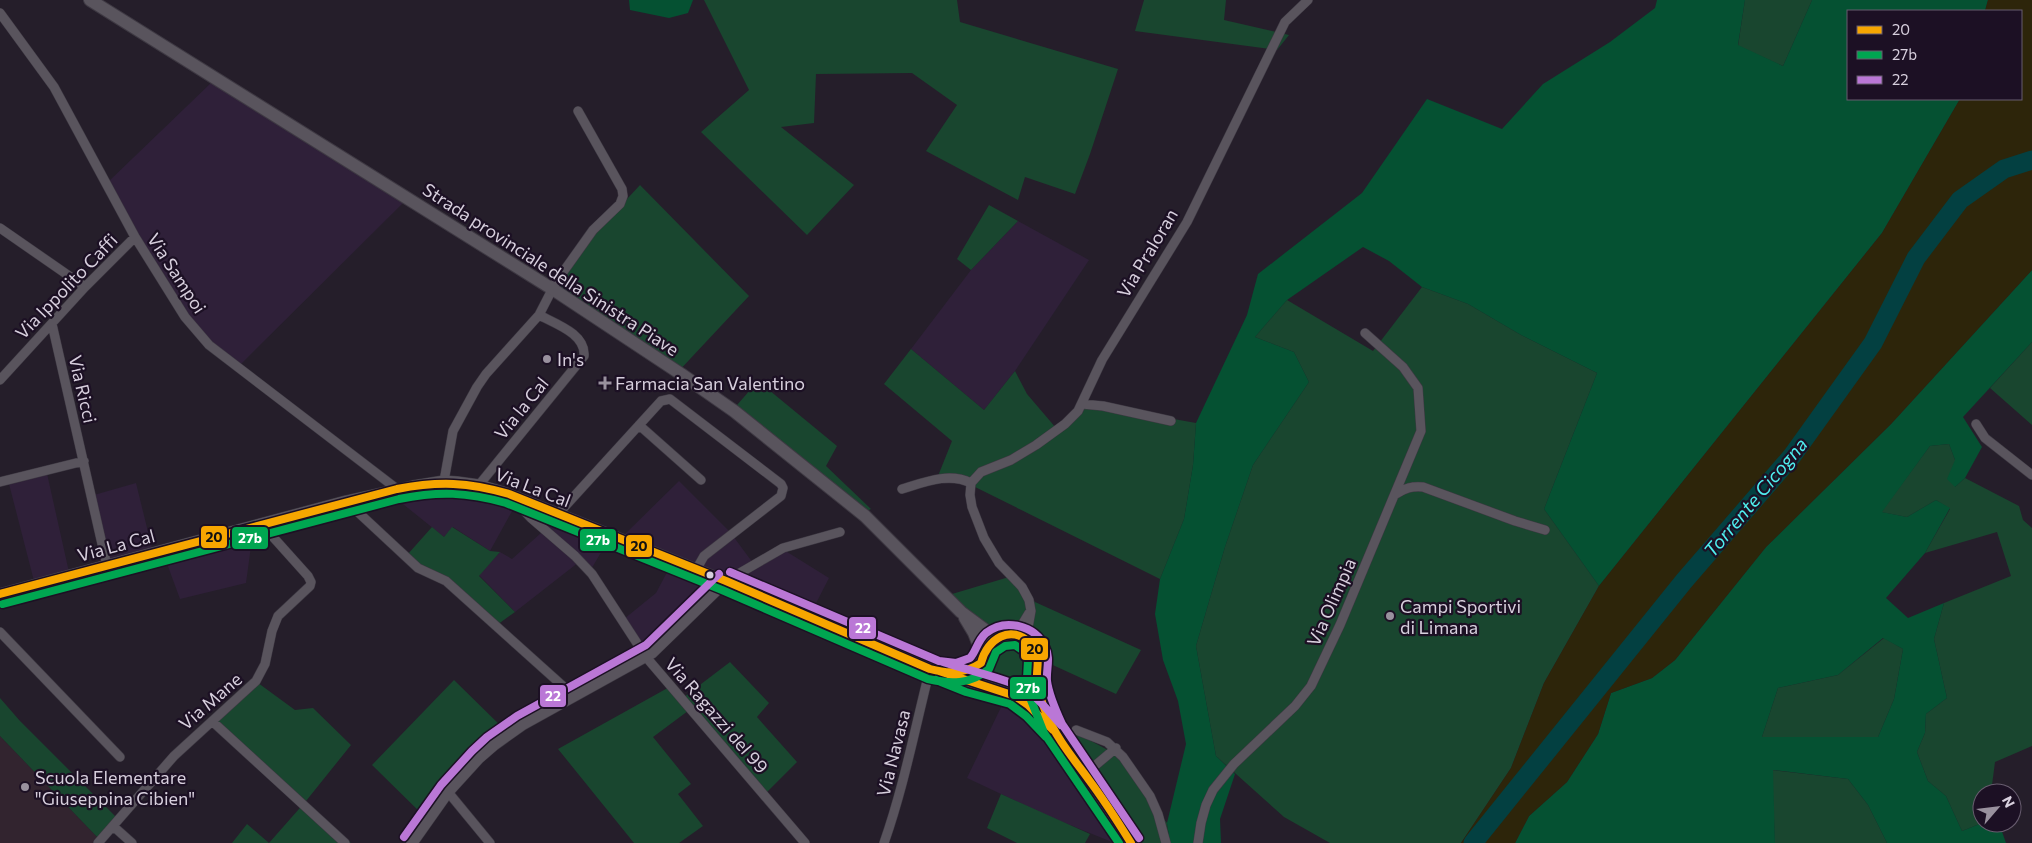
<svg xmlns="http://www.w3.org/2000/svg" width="2032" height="843" font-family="Commissioner,sans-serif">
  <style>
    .built { fill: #2f2039 }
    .education { fill: #32242f }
    .green { fill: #19462f }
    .forest { fill: #055132; fill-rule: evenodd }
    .sand { fill: #2d250a }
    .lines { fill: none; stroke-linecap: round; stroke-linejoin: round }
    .river { stroke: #034041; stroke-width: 19 }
    .minor-casing { stroke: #3e3943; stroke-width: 10 }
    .tertiary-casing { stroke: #3e3943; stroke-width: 12 }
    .secondary-casing { stroke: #3e3943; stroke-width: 14 }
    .minor { stroke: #59545d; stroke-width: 9 }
    .tertiary { stroke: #59545d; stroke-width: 11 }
    .secondary { stroke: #59545d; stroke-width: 12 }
    .bus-1-casing { stroke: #1c1024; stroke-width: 11 }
    .bus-2-casing { stroke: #1c1024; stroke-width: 11 }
    .bus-3-casing { stroke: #1c1024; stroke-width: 11 }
    .bus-1 { stroke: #f7a600; stroke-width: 8 }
    .bus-2 { stroke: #00a651; stroke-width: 8 }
    .bus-3 { stroke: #ba77d6; stroke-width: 8 }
    .poi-dot { fill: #99919e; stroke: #1c1024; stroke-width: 2 }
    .bus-dot { fill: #d7cfdd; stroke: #1c1024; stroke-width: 2 }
    .labels { text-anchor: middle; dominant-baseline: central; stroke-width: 4.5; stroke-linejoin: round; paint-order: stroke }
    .street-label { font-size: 18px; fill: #d7cfdd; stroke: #1c1024 }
    .poi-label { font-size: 18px; fill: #d7cfdd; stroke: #1c1024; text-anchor: start }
    .water-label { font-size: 19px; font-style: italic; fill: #4feeef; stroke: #1c1024 }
    .line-badge { stroke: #1c1024; stroke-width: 2 }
    .badge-label { font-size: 14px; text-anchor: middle; font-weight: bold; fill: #fff }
    .pale-badge-label { font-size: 14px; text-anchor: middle; font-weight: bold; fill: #111 }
  </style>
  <rect width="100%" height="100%" fill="#251e2a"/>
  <path class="built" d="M212 82 403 203 237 368 205 344 107 183Z
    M1018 221 1089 260 1015 371 984 410 911 349 971 270Z
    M46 469 69 572 34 581 8 480Z
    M679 481 730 532 753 563 784 550 829 578 810 615 729 581 649 658 624 619 656 593 674 559 621 538Z
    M136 483 153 552 110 562 94 495Z
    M475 483 612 534 590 571 579 562 515 612 479 575 500 552 512 559 541 533 516 504 490 551 453 527 444 537 388 492Z
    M254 524 246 583 180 599 162 550Z
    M1016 676 1029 693 1060 724 1131 827 1112 842 1050 817 967 778Z"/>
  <path class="education" d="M0 736 99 839 96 843H0Z"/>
  <path class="green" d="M704 0H957L960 22 1118 69 1090 154 1075 194 1025 177 1018 200 926 151 957 105 912 73 816 74 814 123 781 127 854 185 807 235 701 132 749 90Z
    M1144 0H1226L1224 20 1289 35 1277 50 1135 31Z
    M1745 0H1812L1783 66 1738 46Z
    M640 185 749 296 676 374 550 291 562 269Z
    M989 205 1018 221 971 270 957 259Z
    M1422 287 1468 304 1521 335 1597 373 1544 509 1599 586 1544 683 1511 768 1461 843H1330L1284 817 1216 756 1196 646 1225 547 1253 465 1309 382 1294 352 1255 337 1287 300 1373 351Z
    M2032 342V425L1990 388Z
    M911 349 984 410 1015 371 1027 394 1056 428 1072 414 1079 402 1196 423 1193 465 1184 519 1160 579 969 484 936 481 952 441 884 384Z
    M758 381 837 446 826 466 871 509 863 513 730 413Z
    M1949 444 1955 460V487L1965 478 2019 506 2023 520 2032 528V746L1995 762 1991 793H1982V823L1962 831 1946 796 1928 781 1917 752 1925 733 1926 714 1947 698 1934 639 1944 603 2011 576 1997 532 1925 553 1950 509 1936 500 1907 517 1881 512 1930 446Z
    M432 527 444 537 452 527 490 551 500 552 479 576 515 612 497 625 424 569 408 554Z
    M1009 577 1035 602 1141 650 1116 694 1044 661 1029 693 1020 681C998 690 985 671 995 652L942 597Z
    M1884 638 1903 649 1894 699 1878 737H1762L1778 688 1838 675Z
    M730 662 769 703 757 717 797 762 765 794 692 708 653 737 691 784 678 794 703 826 679 843H634L558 749 673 685 684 697Z
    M254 680 295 710 313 708 351 745 306 801 351 843H232L247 824 269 843 306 801 217 722Z
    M454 680 506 731 426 818 372 765Z
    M0 698 20 721 116 817 99 839 0 736Z
    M1060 724 1115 754 1167 823 1170 843H1141Z
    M1772 770 1848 779 1868 805 1887 843H1775Z
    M1001 794 1090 834 1085 843H1017L987 828Z"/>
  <path class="forest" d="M629 0H693L688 13 669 18 630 10Z
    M1657 0H1745L1738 45 1783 66 1812 0H1988L1985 11H1848V99H1960L1882 233 1599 586 1544 509 1597 373 1521 335 1468 304 1422 287 1389 261 1363 247 1287 300 1255 337 1294 352 1309 382 1253 465 1225 547 1196 646 1216 756 1235 774 1220 819 1221 843H1170L1167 823 1186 744 1178 701 1163 660 1155 614 1160 579 1184 519 1193 465 1196 423 1247 315 1258 274 1362 193 1427 99 1502 129 1543 84 1610 42 1655 8Z
    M2032 270V342L1963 417 1982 447 1965 478 1955 487 1947 479 1955 460 1949 444 1930 446 1882 512 1907 517 1936 500 1950 508 1925 553 1886 598 1908 618 1944 603 1934 639 1947 698 1926 714 1925 733 1917 752 1928 781 1946 796 1962 831 1982 823H1999L2006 843H1887L1868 805 1848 779 1773 770 1775 843H1515L1529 816 1567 782 1598 734 1611 693 1652 678 1675 660 1766 547 1891 424ZM1883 638 1903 649 1894 699 1878 737H1762L1778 688 1838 675Z"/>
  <path class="sand" d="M1988 0H2032V270L1891 424 1766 547 1675 660 1652 678 1611 693 1598 734 1567 782 1529 816 1515 843H1461L1511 768 1544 683 1599 586 1882 233 1960 99H2021V11H1985Z"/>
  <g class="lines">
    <path class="river" d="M1473 843 1684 581 1792 456 1873 343 1916 258 1960 200 2004 169 2032 160"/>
    <g class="minor-casing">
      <path id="minor" d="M0 13 54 87 135 237 185 317 209 345 397 489
        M0 228 85 287
        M52 324 107 566
        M0 380 85 287 135 237
        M1082 404 1103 406 1171 421
        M1976 424 1985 438 2032 475
        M639 425 701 480
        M444 481 453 431 477 387 486 374 539 315 556 282 593 230 620 204 623 196 622 189 578 111
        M0 482 84 461
        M479 485 584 356C586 334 556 324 539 315
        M902 489C925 482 949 472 971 483
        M1396 494C1405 488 1412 486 1423 487L1515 521 1545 530
        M510 496 531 518 575 556 592 574 646 657 805 843
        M346 501 418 568 446 581 574 696
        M558 514 661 401 670 399 781 484 783 488 781 496 704 556 696 570
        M726 581 783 548 840 532
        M0 632 120 757
        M1012 634 1023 623 1029 613
        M1032 644 1028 628 1031 611 1029 600 1022 587 999 563 984 538 972 507 970 495 971 483 981 472 1011 460 1036 445 1065 424 1078 411 1102 360 1187 222 1285 22 1308 0
        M213 722 345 843
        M1076 730 1107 742 1123 757 1150 796 1158 814 1166 843
        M1085 774 1116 748
        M448 792 490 843
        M113 826 132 843
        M98 843 174 756 256 681 265 664 272 631 278 616 310 586 311 582 308 576 273 537 267 523
        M884 843C904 786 915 728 930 669
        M1198 843 1201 823 1206 805 1213 790 1234 764 1295 706 1311 686 1340 625 1421 431 1418 388 1403 367 1365 333"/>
    </g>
    <g class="tertiary-casing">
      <path id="tertiary" d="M0 594 346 501 413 486 444 481 457 482 479 485 509 494 726 581 930 669 980 685H990
        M953 674C964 674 972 670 981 663
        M412 843 448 792 479 758 494 745 522 725 652 653 726 581"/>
    </g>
    <g class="secondary-casing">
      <path id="secondary" d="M90 0 554 290 681 374 734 411 865 516 961 612 996 638
        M965 618 974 633 982 653
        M981 664a29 29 0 1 1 58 0a29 29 0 1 1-58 0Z
        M1036 677 1040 698 1051 725
        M1011 693C1057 721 1102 797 1131 843"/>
    </g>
    <use href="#minor" class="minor"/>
    <use href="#tertiary" class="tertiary"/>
    <use href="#secondary" class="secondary"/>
    <g class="bus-1-casing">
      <path id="bus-1" d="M0 594 397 489C439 481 468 482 509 494L726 581 930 669C949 674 964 674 981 663 987 639 1011 623 1031 644 1042 655 1036 667 1037 680 1038 691 1042 703 1046 713 1056 738 1073 758 1089 780 1104 800 1118 822 1131 843
        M939 671 1015 696 1028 705 1053 730"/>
    </g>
    <g class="bus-2-casing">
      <path id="bus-2" d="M3 604 399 499C439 491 467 492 506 503L722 590 928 679C950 684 970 685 989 669L996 652 1005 646 1015 645 1025 652 1028 660 1027 678 1029 695 1044 733 1119 843
        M936 680 966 692 1010 704 1026 716 1046 737"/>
    </g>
    <g class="bus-3-casing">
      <path id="bus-3" d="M730 572 939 661 956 663 970 658C976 652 977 641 986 633 1005 618 1035 625 1045 647 1051 658 1046 669 1047 681 1049 696 1056 711 1062 724L1139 838
        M943 662C967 670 991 675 1014 684 1033 690 1048 711 1061 725
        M404 837 441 785 472 751 487 737 517 716 646 645 719 574"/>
    </g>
    <use href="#bus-1" class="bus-1"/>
    <use href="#bus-2" class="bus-2"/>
    <use href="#bus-3" class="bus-3"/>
  </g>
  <g class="poi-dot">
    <circle cx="547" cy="359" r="5"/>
    <path d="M602.5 375.5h5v5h5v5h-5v5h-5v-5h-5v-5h5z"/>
    <circle cx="1390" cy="616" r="5"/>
    <circle cx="25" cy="787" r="5"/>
  </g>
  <circle class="bus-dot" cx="710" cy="575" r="4.5"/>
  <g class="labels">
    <g class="street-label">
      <text transform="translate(1147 253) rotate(-59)">Via Praloran</text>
      <text transform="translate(551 269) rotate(33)">Strada provinciale della Sinistra Piave</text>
      <text transform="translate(177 273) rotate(57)">Via Sampoi</text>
      <text transform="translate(66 286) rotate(-46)">Via Ippolito Caffi</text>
      <text transform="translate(83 389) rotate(77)">Via Ricci</text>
      <text transform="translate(521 408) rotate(-51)">Via la Cal</text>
      <text transform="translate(533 487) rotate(21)">Via La Cal</text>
      <text transform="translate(116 545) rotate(-15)">Via La Cal</text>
      <text transform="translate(1331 602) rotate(-66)">Via Olimpia</text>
      <text transform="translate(210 701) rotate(-41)">Via Mane</text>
      <text transform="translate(717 715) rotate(49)">Via Ragazzi del 99</text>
      <text transform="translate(893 753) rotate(-76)">Via Navasa</text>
    </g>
    <g class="poi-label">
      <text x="557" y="359">In's</text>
      <text x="615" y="383">Farmacia San Valentino</text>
      <text x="1400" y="606">Campi Sportivi<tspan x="1400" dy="21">di Limana</tspan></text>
      <text x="35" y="777">Scuola Elementare<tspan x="35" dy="21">"Giuseppina Cibien"</tspan></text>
    </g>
    <g class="water-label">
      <text transform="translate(1755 497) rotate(-50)">Torrente Cicogna</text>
    </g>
  </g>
  <g class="line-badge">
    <rect x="200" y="525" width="28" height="24" rx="5" fill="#f7a600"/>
    <rect x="231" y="526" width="38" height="24" rx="5" fill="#00a651"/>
    <rect x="579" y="528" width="38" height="24" rx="5" fill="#00a651"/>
    <rect x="625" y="534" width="28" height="24" rx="5" fill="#f7a600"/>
    <rect x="848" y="616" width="29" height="24" rx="5" fill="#ba77d6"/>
    <rect x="1020" y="637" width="29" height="24" rx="5" fill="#f7a600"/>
    <rect x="1009" y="676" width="38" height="24" rx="5" fill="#00a651"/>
    <rect x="539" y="684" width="28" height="24" rx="5" fill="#ba77d6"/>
  </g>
  <g class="badge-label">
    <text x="250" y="543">27b</text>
    <text x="598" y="545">27b</text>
    <text x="863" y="633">22</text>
    <text x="1028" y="693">27b</text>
    <text x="553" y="701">22</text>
  </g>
  <g class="pale-badge-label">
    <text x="214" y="542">20</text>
    <text x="639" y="551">20</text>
    <text x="1035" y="654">20</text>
  </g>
  <rect x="1847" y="10" width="175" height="90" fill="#1c1024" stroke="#675c6e"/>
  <rect x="1857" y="26" width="25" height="8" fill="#f7a600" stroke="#675c6e"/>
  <text x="1892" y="35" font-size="15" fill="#d7cfdd">20</text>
  <rect x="1857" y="51" width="25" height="8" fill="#00a651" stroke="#675c6e"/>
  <text x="1892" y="60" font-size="15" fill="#d7cfdd">27b</text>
  <rect x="1857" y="76" width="25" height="8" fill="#ba77d6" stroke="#675c6e"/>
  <text x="1892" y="85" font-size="15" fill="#d7cfdd">22</text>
  <g transform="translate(1997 808) rotate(62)"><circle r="24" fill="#1c1024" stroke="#675c6e"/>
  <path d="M0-4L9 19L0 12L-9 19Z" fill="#99919e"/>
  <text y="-8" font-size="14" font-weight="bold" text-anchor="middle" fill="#d7cfdd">N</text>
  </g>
</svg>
